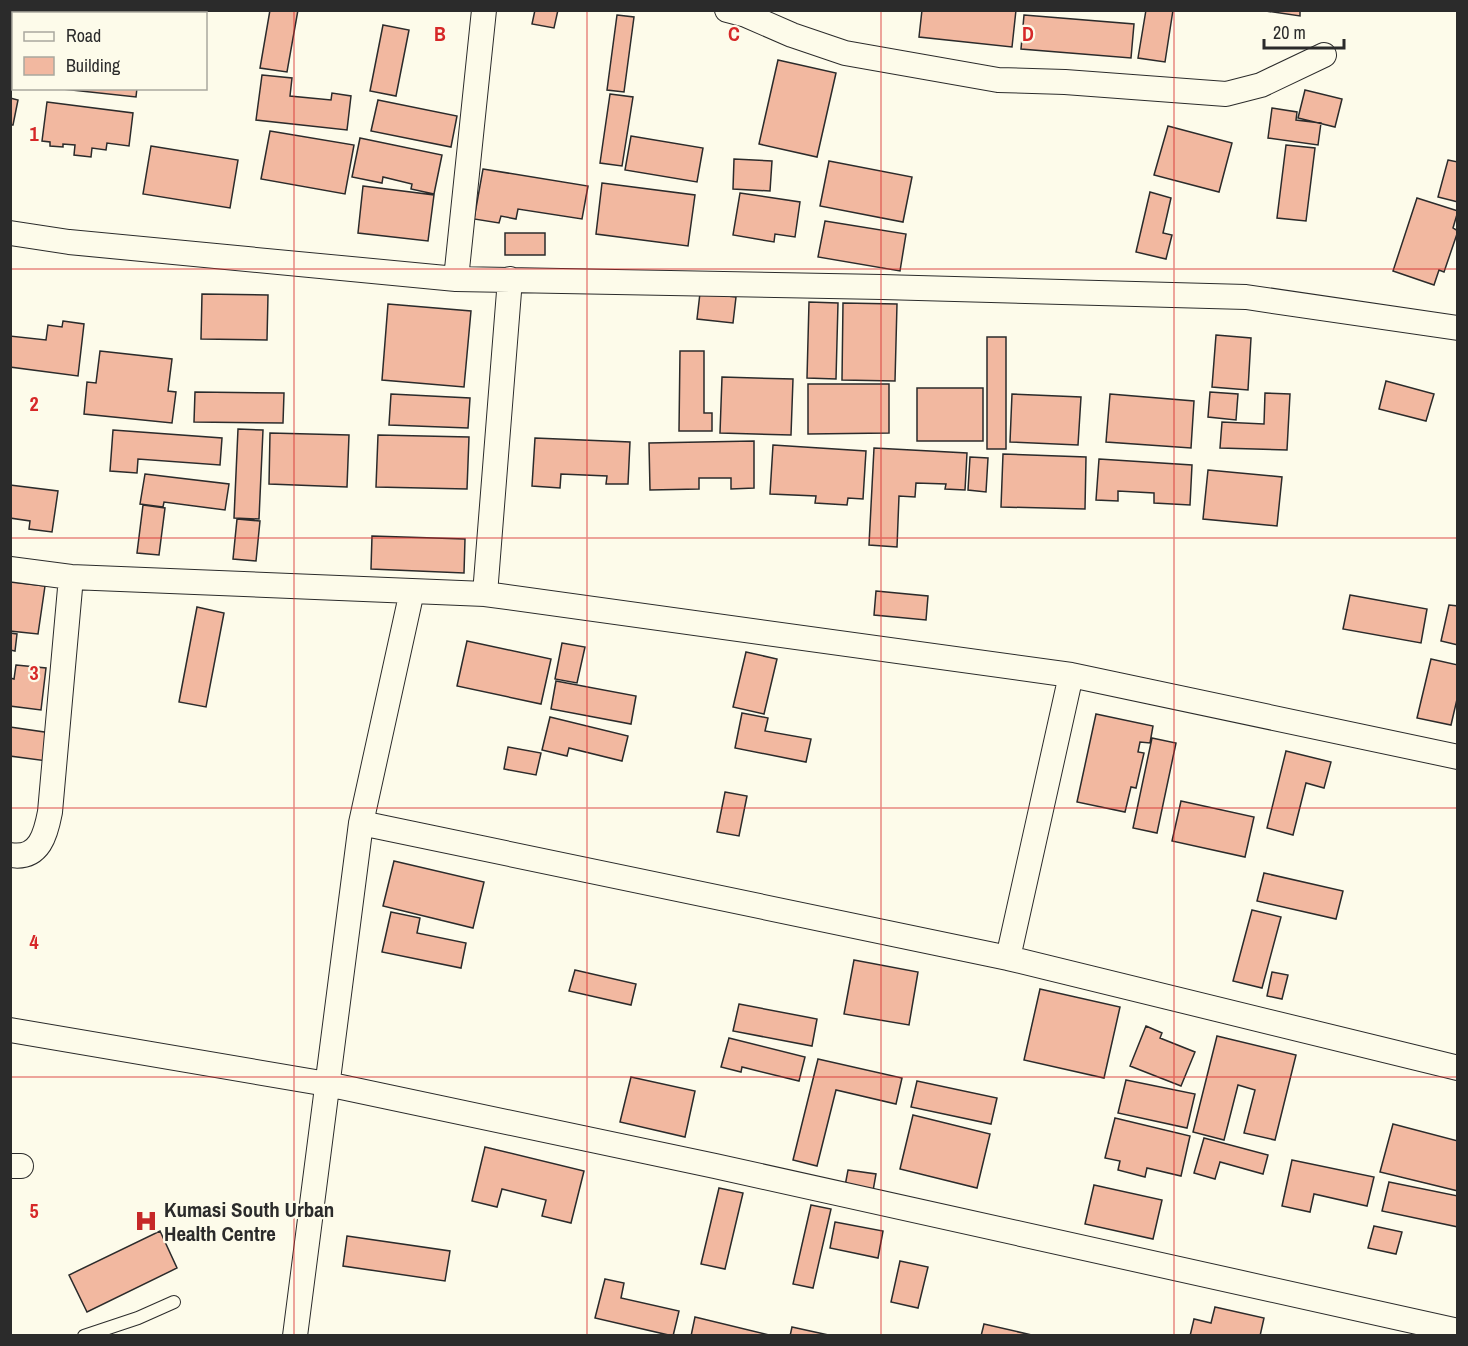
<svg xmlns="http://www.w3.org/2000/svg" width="1468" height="1346" font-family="'Archivo Narrow',sans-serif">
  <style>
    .building { fill: #f2b8a0; stroke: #2b2b2b; stroke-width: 1.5 }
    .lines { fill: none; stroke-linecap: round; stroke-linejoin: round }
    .lane-casing { stroke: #2b2b2b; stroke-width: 14 }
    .street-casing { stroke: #2b2b2b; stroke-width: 26 }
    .lane { stroke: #fdfbea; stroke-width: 12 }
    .street { stroke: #fdfbea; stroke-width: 24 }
    .grid { fill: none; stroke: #d62828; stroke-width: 1.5; stroke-opacity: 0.55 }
    .labels { text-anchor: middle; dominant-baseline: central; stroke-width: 4.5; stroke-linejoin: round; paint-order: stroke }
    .poi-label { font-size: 21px; font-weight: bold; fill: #2b2b2b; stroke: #fdfbea; text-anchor: start }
    .grid-label { font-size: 20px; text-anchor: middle; font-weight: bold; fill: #d62828; stroke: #fdfbea; stroke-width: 4.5; stroke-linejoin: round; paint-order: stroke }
  </style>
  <rect width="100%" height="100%" fill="#fdfbea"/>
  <path class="building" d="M270 10H298L287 72 260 68Z
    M535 10H558L554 28 532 24Z
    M922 10H1016L1012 47 919 37Z
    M1146 10H1173L1165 62 1138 58Z
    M1259 10H1300V16Z
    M617 15 634 17 624 92 607 90Z
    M1024 15 1134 24 1131 58 1021 49Z
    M383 25 409 30 396 96 370 91Z
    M10 33H14V88H10Z
    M778 60 836 73 817 157 759 144Z
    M262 75 292 78 290 96 331 100 332 93 351 96 347 130 256 120Z
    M53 88H137L136 97Z
    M1305 90 1342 99 1335 127 1298 118Z
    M610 94 633 97 622 166 600 163Z
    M10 98 18 100 13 125H10Z
    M378 100 457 116 451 147 371 131Z
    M47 102 133 113 129 146 107 143 106 150 92 148 91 157 74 155 75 145 63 144V147L50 146V142L42 141Z
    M1272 108 1297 112 1296 120 1321 123 1318 145 1268 138Z
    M1168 126 1232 143 1219 192 1154 175Z
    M270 131 354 145 345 194 261 179Z
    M631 136 703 148 697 182 625 170Z
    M360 138 442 155 434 194 411 189 412 184 383 177 382 183 352 177Z
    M1286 145 1315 148 1306 221 1277 218Z
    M151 146 238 160 230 208 143 194Z
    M734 159 772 161 770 191 733 189Z
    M1448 160 1458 162V202L1438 197Z
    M829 161 912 177 903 222 820 206Z
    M483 169 588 186 582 219 518 209 516 219 501 216 499 223 474 219Z
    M602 183 695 195 688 246 596 234Z
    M363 186 434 195 428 241 358 233Z
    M1150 192 1171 198 1163 233 1172 235 1166 259 1136 252Z
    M740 193 800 202 795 237 775 234 774 242 733 235Z
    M1417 198 1458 211 1453 228 1458 231 1444 272 1439 270 1434 285 1393 271Z
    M825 221 906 234 900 271 818 257Z
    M505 233H545V255H505Z
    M700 293 736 297 733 323 697 319Z
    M202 294 268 295 267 340 201 339Z
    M809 302 838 303 836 379 807 378Z
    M843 303 897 304 895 381 842 380Z
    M388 304 471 311 464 387 382 380Z
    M63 321 84 324 78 376 10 367V336L46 340 48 325 62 327Z
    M1216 335 1251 338 1248 390 1212 387Z
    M987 337H1006V449H987Z
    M100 351 172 359 168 391 176 392 172 423 84 414 87 382 96 383Z
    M680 351H704V413H712V431H679Z
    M722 377 793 379 791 435 720 433Z
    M1386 381 1434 394 1426 421 1379 409Z
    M808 384H889V433L808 434Z
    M917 388H983V441H917Z
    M195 392 284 393 283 423 194 422Z
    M1210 392 1238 394 1236 420 1208 417Z
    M1265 393 1290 394 1287 450 1220 448 1222 422 1264 424Z
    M391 394 470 398 468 428 389 425Z
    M1012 394 1081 397 1078 445 1010 442Z
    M1110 394 1194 401 1191 448 1106 442Z
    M238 429 263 430 259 519 234 518Z
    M113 430 222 438 220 465 138 459 137 473 110 471Z
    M270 433 349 435 347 487 269 484Z
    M378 435 469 437 467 489 376 487Z
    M535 438 630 442 628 484H606L607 476 561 474 560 488 532 486Z
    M754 441V488L731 489V478H699V489L650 490 649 443Z
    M773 445 866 451 863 499 848 498 847 505 815 503 816 496 770 494Z
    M874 448 967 453 965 490 945 489 946 484 916 483 915 497 899 496 897 547 869 545Z
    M1003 454 1086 457 1085 509 1001 507Z
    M970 457 988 458 986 492 968 490Z
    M1099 459 1192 465 1190 505 1154 503V493L1118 491V501L1096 500Z
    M1208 470 1282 477 1277 526 1203 519Z
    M145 474 229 484 225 510 164 502 163 507 140 504Z
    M10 485 58 491 52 532 29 529 30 521 10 518Z
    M143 505 165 508 159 555 137 553Z
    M237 519 260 521 256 561 233 559Z
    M372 536 465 539 464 573 371 569Z
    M10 582 45 586 38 634 10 631Z
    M876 591 928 596 926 620 874 615Z
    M1350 595 1427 609 1421 643 1343 629Z
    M1449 605 1458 606V645L1441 641Z
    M197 607 224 613 206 707 179 702Z
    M10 633 17 634 15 651 10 650Z
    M467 641 551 659 541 704 457 686Z
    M562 643 585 647 577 683 555 679Z
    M746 652 777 659 764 714 733 707Z
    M1431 659 1458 665V695L1451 725 1417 718Z
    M16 665 46 668 41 710 10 706V678L14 679Z
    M556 681 636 696 631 724 551 709Z
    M742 713 768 718 765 731 811 739 806 762 735 748Z
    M1096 714 1153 726 1150 743 1140 742 1138 752 1144 753 1136 788 1131 787 1125 812 1077 802Z
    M550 717 628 736 622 761 569 748 567 756 542 750Z
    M10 727 51 733 47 761 10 756Z
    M1152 738 1176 743 1157 833 1133 828Z
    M508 747 541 753 536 775 504 769Z
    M1286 751 1331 762 1324 788 1306 783 1293 835 1267 828Z
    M725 792 747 796 739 836 717 832Z
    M1181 801 1254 817 1245 857 1172 841Z
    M394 861 484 882 473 928 383 906Z
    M1264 873 1343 891 1336 919 1257 901Z
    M1252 910 1281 917 1262 988 1233 981Z
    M391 912 420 918 417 933 466 943 461 968 382 952Z
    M854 960 918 972 909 1025 844 1014Z
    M575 970 636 984 631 1005 569 991Z
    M1272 972 1288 975 1282 999 1267 996Z
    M1040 989 1120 1007 1104 1078 1024 1060Z
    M739 1004 817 1019 812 1046 733 1031Z
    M1146 1026 1162 1033 1160 1038 1195 1052 1181 1086 1130 1066Z
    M1217 1036 1296 1055 1275 1140 1244 1133 1255 1090 1238 1085 1224 1140 1193 1132Z
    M729 1038 805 1057 799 1081 742 1067 741 1072 721 1067Z
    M818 1059 902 1078 896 1104 836 1090 817 1166 793 1160Z
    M631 1077 695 1091 685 1137 620 1122Z
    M1126 1080 1195 1094 1187 1128 1118 1113Z
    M917 1081 997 1098 991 1124 911 1107Z
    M913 1115 990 1134 977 1188 900 1169Z
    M1115 1118 1190 1136 1181 1176 1147 1168 1145 1177 1118 1170 1120 1161 1105 1158Z
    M1393 1124 1458 1141V1191L1380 1172Z
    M1204 1138 1268 1155 1263 1174 1220 1162 1215 1179 1194 1173Z
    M485 1147 584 1171 571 1223 542 1216 546 1200 502 1189 497 1207 472 1201Z
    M1292 1160 1374 1177 1367 1206 1314 1194 1310 1212 1282 1206Z
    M848 1170 876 1174 873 1191 845 1186Z
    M1389 1182 1458 1196V1227L1382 1211Z
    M1094 1185 1162 1200 1153 1239 1085 1224Z
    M719 1188 743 1193 725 1269 701 1264Z
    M811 1205 831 1209 813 1288 793 1284Z
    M835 1222 883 1231 878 1258 830 1248Z
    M1374 1226 1402 1232 1396 1254 1368 1248Z
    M160 1231 177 1268 87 1312 69 1275Z
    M347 1236 450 1251 445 1281 343 1266Z
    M900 1261 928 1267 918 1308 891 1302Z
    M605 1279 624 1283 621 1298 679 1311 673 1336 595 1318Z
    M1215 1307 1264 1318 1260 1336H1190L1194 1319 1211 1323Z
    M695 1317 773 1336H691Z
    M984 1324 1036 1336H981Z
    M792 1327 833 1336H790Z"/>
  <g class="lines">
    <g class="lane-casing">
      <path id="lane" d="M84 1336 138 1318 174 1302"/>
    </g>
    <g class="street-casing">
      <path id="street" d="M727 10 746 15 792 35 845 53 998 80 1065 82 1226 94 1261 85 1324 55
        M10 233 69 242 456 279 882 287 1246 297 1458 328
        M456 279 484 10
        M10 569 71 577 485 594 1071 675 1458 757
        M485 594 510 279
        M361 823 1008 958 1458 1068
        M10 855C40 860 46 833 50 812L71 577
        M1008 958 1071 675
        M10 1030 327 1084 715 1166 1458 1331
        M10 1166H21
        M295 1336 361 823 412 591"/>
    </g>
    <use href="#lane" class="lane"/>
    <use href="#street" class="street"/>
  </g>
  <path class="grid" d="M294 10V1336M587 10V1336M881 10V1336M1174 10V1336M10 269H1458M10 538H1458M10 808H1458M10 1077H1458"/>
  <defs>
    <g id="hospital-bare" transform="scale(1.8)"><path d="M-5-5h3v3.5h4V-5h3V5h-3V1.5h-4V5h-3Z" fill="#c62828" stroke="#fdfbea" stroke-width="2.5" paint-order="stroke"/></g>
  </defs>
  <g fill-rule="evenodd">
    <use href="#hospital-bare" x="146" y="1221"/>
  </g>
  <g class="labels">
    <g class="poi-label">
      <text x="164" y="1209">Kumasi South Urban<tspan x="164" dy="24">Health Centre</tspan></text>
    </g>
  </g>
  <g class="grid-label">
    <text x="440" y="41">B</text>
    <text x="734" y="41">C</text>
    <text x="1028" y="41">D</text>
    <text x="34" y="141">1</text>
    <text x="34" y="411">2</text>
    <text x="34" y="680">3</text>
    <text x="34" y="949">4</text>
    <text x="34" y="1218">5</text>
  </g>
  <rect width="1468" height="1346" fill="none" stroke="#2b2b2b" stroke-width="24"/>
  <rect x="12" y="12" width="195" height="78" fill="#fdfbea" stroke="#a9a89e" stroke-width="1.5"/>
  <rect x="24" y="32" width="30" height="9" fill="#fdfbea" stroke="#a9a89e" stroke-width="1.5"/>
  <text x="66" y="42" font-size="18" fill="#2b2b2b">Road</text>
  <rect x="24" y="57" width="30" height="18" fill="#f2b8a0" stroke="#a9a89e" stroke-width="1.5"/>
  <text x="66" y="72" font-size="18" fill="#2b2b2b">Building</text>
  <path d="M1264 39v9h80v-9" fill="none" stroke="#2b2b2b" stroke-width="3"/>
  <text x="1273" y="39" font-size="18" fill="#2b2b2b" stroke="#fdfbea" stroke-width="4.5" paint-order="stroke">20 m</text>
</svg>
